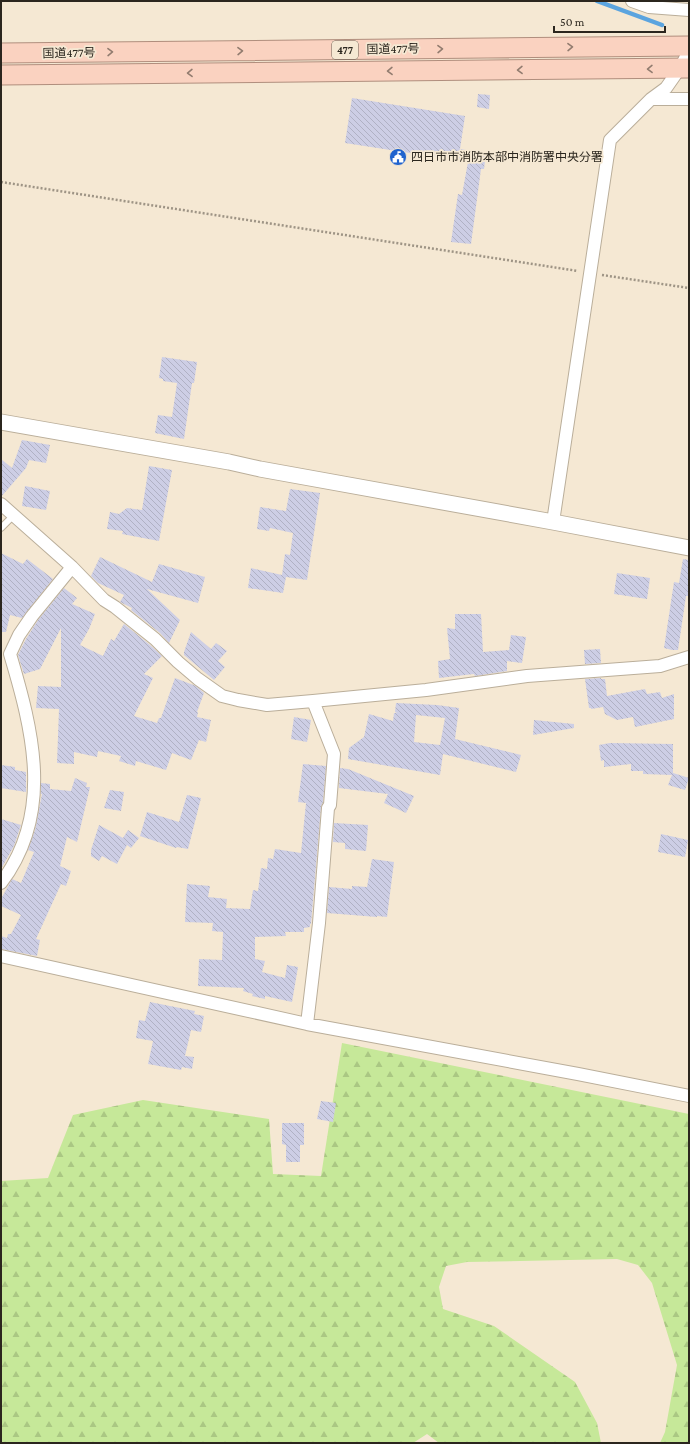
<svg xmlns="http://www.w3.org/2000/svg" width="690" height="1444" font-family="'Crimson Pro','Noto Sans JP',serif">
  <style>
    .forest { fill: url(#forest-firs) }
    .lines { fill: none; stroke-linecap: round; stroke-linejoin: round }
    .stream { stroke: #5ba4df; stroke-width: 4.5 }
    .building { fill: url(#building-back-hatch); fill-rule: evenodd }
    .service-casing { stroke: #baae9a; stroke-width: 8 }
    .minor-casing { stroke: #baae9a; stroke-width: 14 }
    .tertiary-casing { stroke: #baae9a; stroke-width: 17 }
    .trunk-casing { stroke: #b08e7d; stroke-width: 21 }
    .path { stroke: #9e9485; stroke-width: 2.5; stroke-dasharray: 2 2; stroke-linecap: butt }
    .service { stroke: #fff; stroke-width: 6 }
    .minor { stroke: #fff; stroke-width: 12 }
    .tertiary { stroke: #fff; stroke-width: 15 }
    .trunk { stroke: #fad2c0; stroke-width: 19 }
    .oneway { stroke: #927c6f }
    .labels { text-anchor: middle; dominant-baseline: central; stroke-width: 3.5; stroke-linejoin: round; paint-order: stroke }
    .shield { fill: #f5e8d3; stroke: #686054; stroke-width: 1 }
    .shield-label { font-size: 11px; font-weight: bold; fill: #2b261e }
    .street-label { font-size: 12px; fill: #2b261e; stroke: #f5e8d3 }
    .poi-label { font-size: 12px; fill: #2b261e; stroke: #f5e8d3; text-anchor: start }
  </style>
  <defs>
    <pattern id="forest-firs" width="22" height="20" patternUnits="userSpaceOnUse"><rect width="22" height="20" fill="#c6e899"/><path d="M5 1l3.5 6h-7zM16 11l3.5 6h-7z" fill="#aac783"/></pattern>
    <pattern id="building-back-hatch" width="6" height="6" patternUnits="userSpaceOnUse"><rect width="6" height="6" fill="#cdcee5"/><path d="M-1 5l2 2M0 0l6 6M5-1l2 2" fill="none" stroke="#b0b1c4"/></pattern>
  </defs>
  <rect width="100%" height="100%" fill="#f5e8d3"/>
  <path class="forest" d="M342 1043 689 1114V1443H660L665 1432 677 1365 652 1283 638 1265 617 1259 467 1262 446 1266 439 1287 443 1309 494 1326 575 1382 597 1423 601 1443H439L427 1434 413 1443H1V1181L48 1178 73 1115 143 1100 269 1119 273 1174 321 1176Z"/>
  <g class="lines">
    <path class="stream" d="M597 1 662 25"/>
  </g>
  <path class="building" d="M478 94 490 95 489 109 477 107Z
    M352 98 465 116 460 149 486 153 484 169H481L471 244 451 242 458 194 462 195 468 162 345 143Z
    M162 357 197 362 194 383H192L184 439 155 433 158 415 172 417 177 383 163 381V379L159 378Z
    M22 440 50 445 46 463 29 460 26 468 1 497V459L12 468Z
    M149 466 172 470 159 541 122 534 123 531 107 529 110 512 119 514 127 508 142 510Z
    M25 486 50 491 46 510 22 506Z
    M290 489 320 493 307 580 286 577 283 593 248 588 251 568 282 575 285 554 290 555 293 533 270 528 269 531 257 529 260 507 286 511Z
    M1 553 23 564 27 559 53 579 22 618 10 615 6 632H1Z
    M100 557 152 582 159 564 205 577 198 603 147 589 180 620 169 643 160 633 131 610 132 608 120 602 124 595 98 583 91 576Z
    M683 559 689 560V596H686L678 650H672L664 648 674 582 679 583Z
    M617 573 650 578 647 599 614 594Z
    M64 588 77 598 72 604 95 614 89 629 80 645 103 656 111 639 114 641 124 624 150 645 162 656 144 674 153 678 134 716 157 723 159 718H161L175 678 196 686 204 693 197 712H198L197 717 211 720 206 742 199 740 191 760 172 753 166 770 136 761 135 766 119 761 121 756 98 751 97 757 74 752V764L57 763 59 709 36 708 38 686 61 687V628L40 669 24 674 18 655 26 639 38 620Z
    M455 614H481L483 652 509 650 511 635 526 637 522 663 507 661V671L475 676 474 674 439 678 438 661 450 659 447 628 455 629Z
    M191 632 211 649 216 643 227 651 218 661 225 667 214 680 184 655V652Z
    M600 649 601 663 585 664 584 650Z
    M601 678V679H605L607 696 645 689 647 694 660 692 662 698 674 694V719L635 727 633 717 617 720 605 714 603 707 591 709V708H589L585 679Z
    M396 703 437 705 459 708 455 739 521 755 516 772 443 754 440 775 348 759 349 748 364 737 369 714 393 721 394 713H397L395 712ZM416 715 445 718 440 745 414 742Z
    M294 717 311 720 307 742 291 739Z
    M534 720 574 724V728L533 735Z
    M610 743 673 744V773L689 778 685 790 668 785 672 775 643 774V771H631V764L604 767V760L601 761 599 745Z
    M303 764 326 766 323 802 321 807 311 924H310V927L304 928V932H285L286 936 255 937V959L265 961 262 972 285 978 287 965 298 967 292 1002 265 996V999L252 996 253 994 243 991 244 988 198 986 199 959 222 960 223 932 212 931 213 923 185 922 187 884 210 886 208 897 227 899 226 908 250 909 253 890 258 891 261 868 267 869 268 858 273 859 275 849 301 853 306 803 298 802Z
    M1 765 15 767V770L26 772V792L1 788Z
    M340 768 348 769 414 796 406 813 384 803 388 794 339 788Z
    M75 778 87 783 86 787H90L77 842 67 837 60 866 71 871 66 886 61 884 36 939 40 940 37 956 1 949V936L7 938 8 934H11L21 915 1 906V899L12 879 21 883 34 852 28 850 35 830 42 794H41V783L50 784V789L71 791Z
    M110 790 124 792 121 811 104 808Z
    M187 795 201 798 188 849 177 847 176 848 140 836 147 812 179 822Z
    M1 819 21 825 14 846 1 869Z
    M334 823 368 825 366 851 345 849V843L333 842Z
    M99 825 123 838 128 830 139 838 131 848 127 845 117 864 102 856 99 861 91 856V850Z
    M661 834 688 840 685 857 658 852Z
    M372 859 394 862 387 917 377 916V917L327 913 329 887 352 889V886L367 887Z
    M150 1002 195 1011 194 1014 204 1016 201 1032 191 1030 185 1056 194 1057 192 1069 182 1067 181 1070 148 1064 153 1041 136 1038 139 1020 145 1021Z
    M321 1101 336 1103 333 1122 317 1119Z
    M282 1123H304V1145H300V1162H286V1145L282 1144Z"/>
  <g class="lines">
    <g class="service-casing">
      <path id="service" d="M1 528 14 515"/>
    </g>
    <g class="minor-casing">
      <path id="minor" d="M632 1 649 7 689 10
        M651 99H689
        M1 504 72 567 104 600 115 607 155 639 178 662 198 679 222 696 238 700 267 705 313 701 426 690 527 676 660 666 689 657
        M553 522 610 140 651 99 666 88 680 68 689 51
        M1 883C54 813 33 731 10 654L19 635 32 616 72 567
        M1 956 307 1024 578 1074 689 1096
        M307 1024 319 923 328 808 330 805 334 754 313 701"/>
    </g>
    <g class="tertiary-casing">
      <path id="tertiary" d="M1 422 229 462 260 469 553 522 689 548"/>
    </g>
    <g class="trunk-casing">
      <path id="trunk" d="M1 53 689 46
        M1 75 689 68"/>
    </g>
    <path class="path" d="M1 182 578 271
      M602 275 689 288"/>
    <use href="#service" class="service"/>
    <use href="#minor" class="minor"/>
    <use href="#tertiary" class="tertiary"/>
    <use href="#trunk" class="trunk"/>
  </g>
  <defs><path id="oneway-chevron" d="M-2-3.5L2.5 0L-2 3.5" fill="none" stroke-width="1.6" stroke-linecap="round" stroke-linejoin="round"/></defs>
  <g class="oneway">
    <use href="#oneway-chevron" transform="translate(570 47) rotate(-1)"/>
    <use href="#oneway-chevron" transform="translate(440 49) rotate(-1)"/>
    <use href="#oneway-chevron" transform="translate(240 51) rotate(-1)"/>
    <use href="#oneway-chevron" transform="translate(110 52) rotate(-1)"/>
    <use href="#oneway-chevron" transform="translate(650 69) rotate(179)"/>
    <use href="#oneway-chevron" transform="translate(520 70) rotate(179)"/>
    <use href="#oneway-chevron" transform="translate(390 71) rotate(179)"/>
    <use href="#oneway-chevron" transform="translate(190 73) rotate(179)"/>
  </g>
  <defs>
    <g id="civic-disc" transform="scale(0.9)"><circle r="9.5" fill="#2063ce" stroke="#f5e8d3"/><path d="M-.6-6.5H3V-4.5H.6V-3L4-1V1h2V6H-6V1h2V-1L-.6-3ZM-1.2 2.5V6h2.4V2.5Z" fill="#fff"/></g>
  </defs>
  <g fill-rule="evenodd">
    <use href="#civic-disc" x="398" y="157"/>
  </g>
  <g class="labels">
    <rect class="shield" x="332" y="41" width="26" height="18" rx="3"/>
    <g class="shield-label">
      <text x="345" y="50">477</text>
    </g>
    <g class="street-label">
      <text transform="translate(393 49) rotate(-1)">国道477号</text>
      <text transform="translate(69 53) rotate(-1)">国道477号</text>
    </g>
    <g class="poi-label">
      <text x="411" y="157">四日市市消防本部中消防署中央分署</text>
    </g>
  </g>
  <rect width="690" height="1444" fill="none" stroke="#2b261e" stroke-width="4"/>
  <path d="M554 26v6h111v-6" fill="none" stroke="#2b261e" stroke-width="2"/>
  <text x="560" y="26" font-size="12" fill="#2b261e" stroke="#f5e8d3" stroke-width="3" paint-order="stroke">50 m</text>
</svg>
